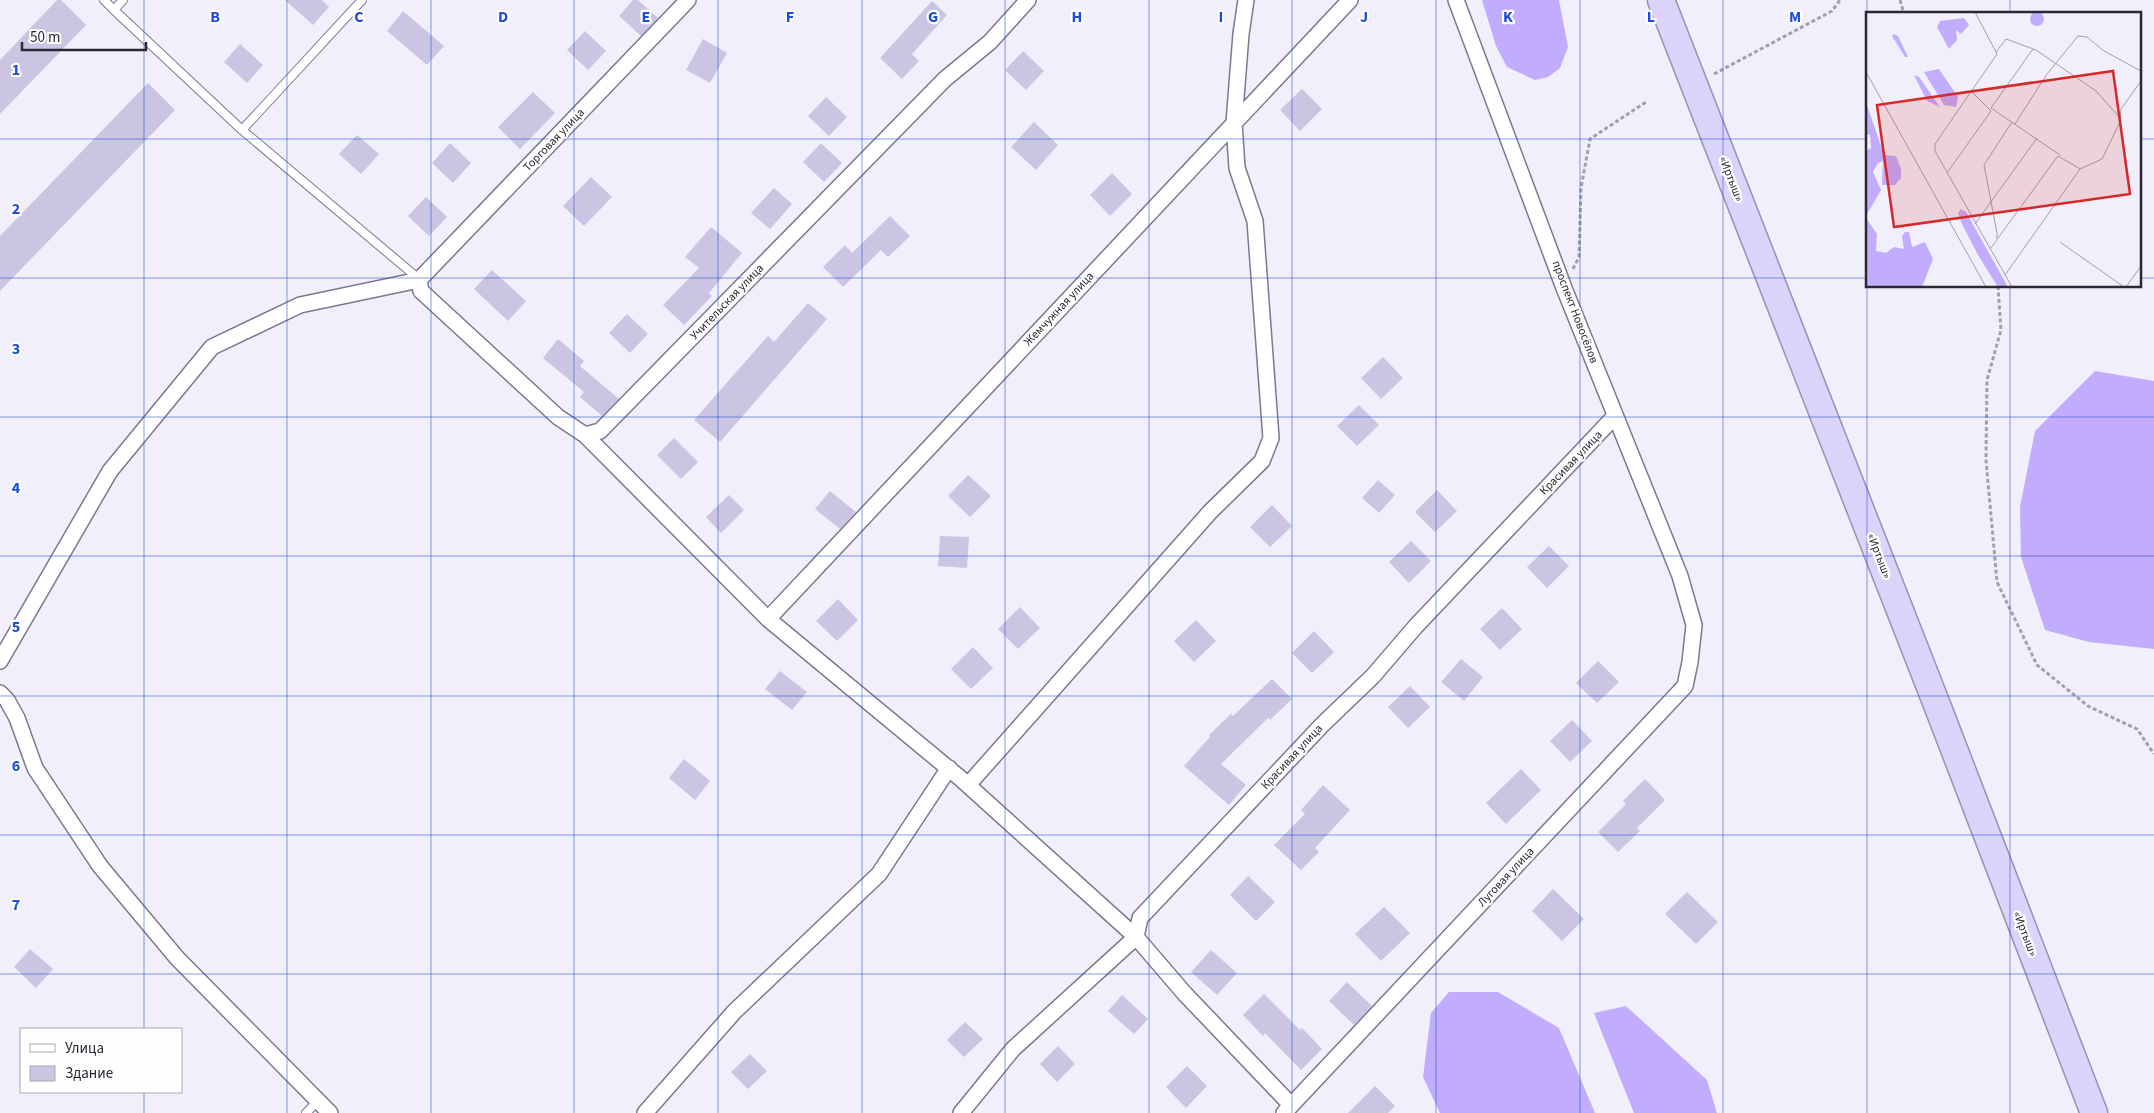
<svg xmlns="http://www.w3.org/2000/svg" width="2154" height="1113" font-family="'Source Sans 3',sans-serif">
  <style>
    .forest { fill: #c2acfd }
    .building { fill: #cbc4e3 }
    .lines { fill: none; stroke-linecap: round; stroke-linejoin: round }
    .service-casing { stroke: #7d7793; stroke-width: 10 }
    .minor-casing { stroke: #7d7793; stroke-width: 18 }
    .trunk-casing { stroke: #9890b4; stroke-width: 29 }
    .path { stroke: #a2a0ac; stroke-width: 3; stroke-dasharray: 4 2.5; stroke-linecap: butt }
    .service { stroke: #fff; stroke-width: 8 }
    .minor { stroke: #fff; stroke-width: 15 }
    .trunk { stroke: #dcd3fa; stroke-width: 26 }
    .grid { fill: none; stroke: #1d4ed8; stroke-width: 1; stroke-opacity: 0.55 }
    .labels { text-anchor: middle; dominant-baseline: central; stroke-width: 4.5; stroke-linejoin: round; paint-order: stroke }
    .street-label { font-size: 12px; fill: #2b2834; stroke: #fefefe }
    .inset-road { fill: none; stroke: #a29fab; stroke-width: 1 }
    .view { fill: #d62828; fill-opacity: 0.15; stroke: #d62828; stroke-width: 2.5 }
    .inset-edge { fill: none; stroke: #2b2834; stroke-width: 2.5 }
    .grid-label { font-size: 16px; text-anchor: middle; font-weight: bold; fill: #1d4ed8; stroke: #fefefe; stroke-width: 4.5; stroke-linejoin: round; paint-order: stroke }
  </style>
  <rect width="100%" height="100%" fill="#f1effb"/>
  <path class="forest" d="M1482 0H1559L1568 47 1560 68 1548 77 1535 80 1507 67 1496 46Z
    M2095 371 2154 381V649L2089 642 2045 630 2021 557 2020 507 2035 431Z
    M1449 992H1498L1559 1028 1595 1113H1440L1423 1077 1431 1013Z
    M1626 1006 1707 1080 1717 1113H1634L1594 1013Z"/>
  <path class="building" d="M57 0H61L86 25 0 114V60Z
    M285 0H322L329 7 313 25Z
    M633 0H638L658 18 641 36 619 16Z
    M932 1 947 15 912 54 919 61 902 79 880 58Z
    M403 11 444 46 427 65 387 31Z
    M585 31 606 51 588 70 567 50Z
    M703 39 727 53 710 83 686 70Z
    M240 44 263 65 247 83 224 62Z
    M1023 51 1044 71 1026 90 1005 70Z
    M148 83 175 110 0 291V236Z
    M1302 89 1322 109 1300 131 1280 110Z
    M533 92 555 113 520 149 498 127Z
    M826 97 847 117 829 136 808 116Z
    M1034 122 1058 145 1036 170 1011 147Z
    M357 135 379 154 361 174 339 154Z
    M450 143 471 163 453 183 432 163Z
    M821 143 842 163 824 182 803 162Z
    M1112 173 1132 194 1110 216 1090 195Z
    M591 177 612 197 584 226 563 206Z
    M774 188 792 204 770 229 751 213Z
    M426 197 447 217 429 236 408 216Z
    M890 216 910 236 888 257 881 250 843 287 823 267 845 245 852 253Z
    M711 227 742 253 709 293 712 296 684 325 663 305 699 268 685 257Z
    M492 270 526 301 508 321 474 289Z
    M808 303 827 319 720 442 694 420 768 336 774 342Z
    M627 314 648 334 630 353 609 333Z
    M558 339 584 361 580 366 619 399 602 416 580 397 584 392 543 358Z
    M1383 357 1403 378 1381 399 1361 378Z
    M1359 405 1379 425 1357 446 1337 426Z
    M674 438 698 462 681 479 657 455Z
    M968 475 991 496 970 517 948 496Z
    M1378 480 1395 495 1379 513 1362 498Z
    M1437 490 1457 511 1435 532 1415 512Z
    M830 491 856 512 840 529 815 509Z
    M729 495 744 510 721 533 706 517Z
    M1272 505 1292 526 1270 547 1250 527Z
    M940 536 969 537 967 568 938 566Z
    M1411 541 1431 561 1409 583 1389 562Z
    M1549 546 1569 566 1547 588 1527 567Z
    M838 599 858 620 837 641 816 621Z
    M1020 607 1040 628 1018 649 998 629Z
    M1502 608 1522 629 1500 650 1480 629Z
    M1196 620 1216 641 1194 662 1174 641Z
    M1314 631 1334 652 1312 673 1292 653Z
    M973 647 993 668 971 689 951 669Z
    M1461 659 1483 677 1464 701 1441 682Z
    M1598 661 1619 682 1597 703 1576 683Z
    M780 671 807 692 792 710 765 689Z
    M1272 679 1292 699 1270 720 1268 718 1221 764 1246 785 1229 805 1184 766 1210 737 1209 735 1231 714 1233 716Z
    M1410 686 1430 707 1408 728 1388 707Z
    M1572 720 1592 741 1570 762 1550 741Z
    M684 759 710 781 695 800 669 778Z
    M1521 769 1541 790 1506 824 1486 803Z
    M1645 779 1665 800 1637 828 1640 831 1618 852 1598 832 1626 804 1623 801Z
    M1323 785 1350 810 1315 848 1319 852 1301 870 1274 845 1305 814 1301 810Z
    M1248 876 1275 902 1256 921 1230 895Z
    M1553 889 1584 919 1562 941 1532 911Z
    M1687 892 1718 922 1696 944 1665 914Z
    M1384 907 1410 933 1381 961 1355 934Z
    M30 949 53 969 36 988 14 967Z
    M1211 950 1237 973 1217 995 1191 972Z
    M1347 982 1372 1006 1354 1025 1329 1001Z
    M1264 994 1300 1030 1302 1028 1322 1049 1301 1070 1265 1033 1263 1036 1243 1015Z
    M1122 995 1148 1019 1134 1034 1108 1011Z
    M965 1022 983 1039 964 1057 947 1040Z
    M1058 1046 1075 1064 1057 1082 1040 1064Z
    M750 1054 767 1071 748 1089 731 1072Z
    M1187 1066 1207 1086 1186 1108 1166 1087Z
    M1375 1086 1395 1106 1388 1113H1348Z"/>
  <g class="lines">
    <g class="service-casing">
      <path id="service" d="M104 0 114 10
        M123 0 114 10 242 130
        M362 0 242 130 419 279
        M306 1113 317 1102"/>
    </g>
    <g class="minor-casing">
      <path id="minor" d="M419 280 421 291 558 417 585 435 600 431 945 79 990 42 1028 0
        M419 280 688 0
        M585 435 768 619 960 778 1136 937 1013 1049 961 1113
        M768 619 1350 0
        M0 661 110 471 212 347 300 305 419 280
        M0 693 7 700 17 718 35 768 100 866 177 958 330 1113
        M968 785 1210 512 1262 461 1271 438 1255 221 1237 168 1234 123 1241 34 1246 0
        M1291 1105 1185 994 1136 937 1140 918 1322 725 1373 676 1416 626 1615 416
        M645 1113 734 1012 879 874 949 768
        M1284 1113 1685 686 1690 662 1694 625 1680 576 1564 288 1456 0"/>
    </g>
    <g class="trunk-casing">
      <path id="trunk" d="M1661 0 1939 710 2094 1113"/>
    </g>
    <path class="path" d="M1900 0 1904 14
      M1714 74 1832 11 1840 0
      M1573 269 1579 257 1581 188 1590 139 1646 102
      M1998 286 2001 330 1987 380 1986 460 1997 582 2037 665 2088 706 2137 729 2154 754"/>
    <use href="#service" class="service"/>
    <use href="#minor" class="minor"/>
    <use href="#trunk" class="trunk"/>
  </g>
  <path class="grid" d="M144 0V1029M287 0V1113M431 0V1113M574 0V1113M718 0V1113M862 0V1113M1005 0V1113M1149 0V1113M1292 0V1113M1436 0V1113M1580 0V1113M1723 0V1113M1867 0V1113M2010 0V14M0 139H1868M2140 139H2154M0 278H1868M2140 278H2154M2010 286V1113M0 417H2154M0 556H2154M0 696H2154M0 835H2154M0 974H2154M144 1092V1113"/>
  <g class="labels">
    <g class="street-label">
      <text transform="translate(554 140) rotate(-46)">Торговая улица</text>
      <text transform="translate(1731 179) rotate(69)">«Иртыш»</text>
      <text transform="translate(727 302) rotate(-46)">Учительская улица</text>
      <text transform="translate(1059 309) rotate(-47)">Жемчужная улица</text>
      <text transform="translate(1575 312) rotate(69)">проспект Новосёлов</text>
      <text transform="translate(1571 463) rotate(-46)">Красивая улица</text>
      <text transform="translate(1879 556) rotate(69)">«Иртыш»</text>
      <text transform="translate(1292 757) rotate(-47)">Красивая улица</text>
      <text transform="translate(1506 877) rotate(-47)">Луговая улица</text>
      <text transform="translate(2025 934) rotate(69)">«Иртыш»</text>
    </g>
  </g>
  <g transform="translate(1866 12)">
    <rect width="275" height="275" fill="#f1effb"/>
    <path d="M164 7a7 7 0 1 1 14 0a7 7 0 1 1-14 0ZM98 6 103 13 95 22 90 18 91 28 83 37 71 15 74 9ZM28 22 32 24 42 45H39L26 24ZM73 57 92 85 90 95 78 93 58 60ZM48 63 53 65 74 95 61 89ZM0 90 18 143 30 144 35 157V166L29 173H16L17 149 12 151 7 160 15 178 0 204V139L5 136 4 123 0 122ZM95 197 100 200 142 275H132L112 243 96 212 92 201ZM0 206 11 222 10 239 20 241 28 235 38 237 36 224 39 220H43L46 235 59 230 67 247 56 275H0Z" fill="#c2acfd"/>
    <path class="inset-road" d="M109 0 131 42 69 132V139L146 275M167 37 125 96 194 143M130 40 140 27 170 38 230 79 255 107M0 60 120 275M149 112 181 62 212 24 221 25 238 39 275 59M214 157 236 147 254 110 255 97 275 69M81 161 125 99 106 80M109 212 171 126M132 226 192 144 214 157M194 230 258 275M124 237 131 228V221L118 153 146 110M139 263 214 157M260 275 275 254"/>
    <path class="view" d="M247 59 264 182 28 215 11 93Z"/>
    <rect width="275" height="275" class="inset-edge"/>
  </g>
  <g class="grid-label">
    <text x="215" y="22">B</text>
    <text x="359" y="22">C</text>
    <text x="503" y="22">D</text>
    <text x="646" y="22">E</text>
    <text x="790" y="22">F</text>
    <text x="933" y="22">G</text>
    <text x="1077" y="22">H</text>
    <text x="1221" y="22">I</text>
    <text x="1364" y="22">J</text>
    <text x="1508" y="22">K</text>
    <text x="1651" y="22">L</text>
    <text x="1795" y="22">M</text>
    <text x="16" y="75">1</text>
    <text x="16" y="214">2</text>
    <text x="16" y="354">3</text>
    <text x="16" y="493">4</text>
    <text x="16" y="632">5</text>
    <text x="16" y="771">6</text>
    <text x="16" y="910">7</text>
  </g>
  <rect x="20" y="1028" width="162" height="65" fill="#fefefe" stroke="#aaa8ad"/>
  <rect x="30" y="1044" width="25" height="8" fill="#ffffff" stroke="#aaa8ad"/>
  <text x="65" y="1053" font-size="15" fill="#2b2834">Улица</text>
  <rect x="30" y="1066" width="25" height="15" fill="#cbc4e3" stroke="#aaa8ad"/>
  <text x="65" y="1078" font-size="15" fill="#2b2834">Здание</text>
  <path d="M22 42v8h124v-8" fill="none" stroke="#2b2834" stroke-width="2.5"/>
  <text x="30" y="42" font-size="15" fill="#2b2834" stroke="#fefefe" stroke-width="4" paint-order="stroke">50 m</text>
</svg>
